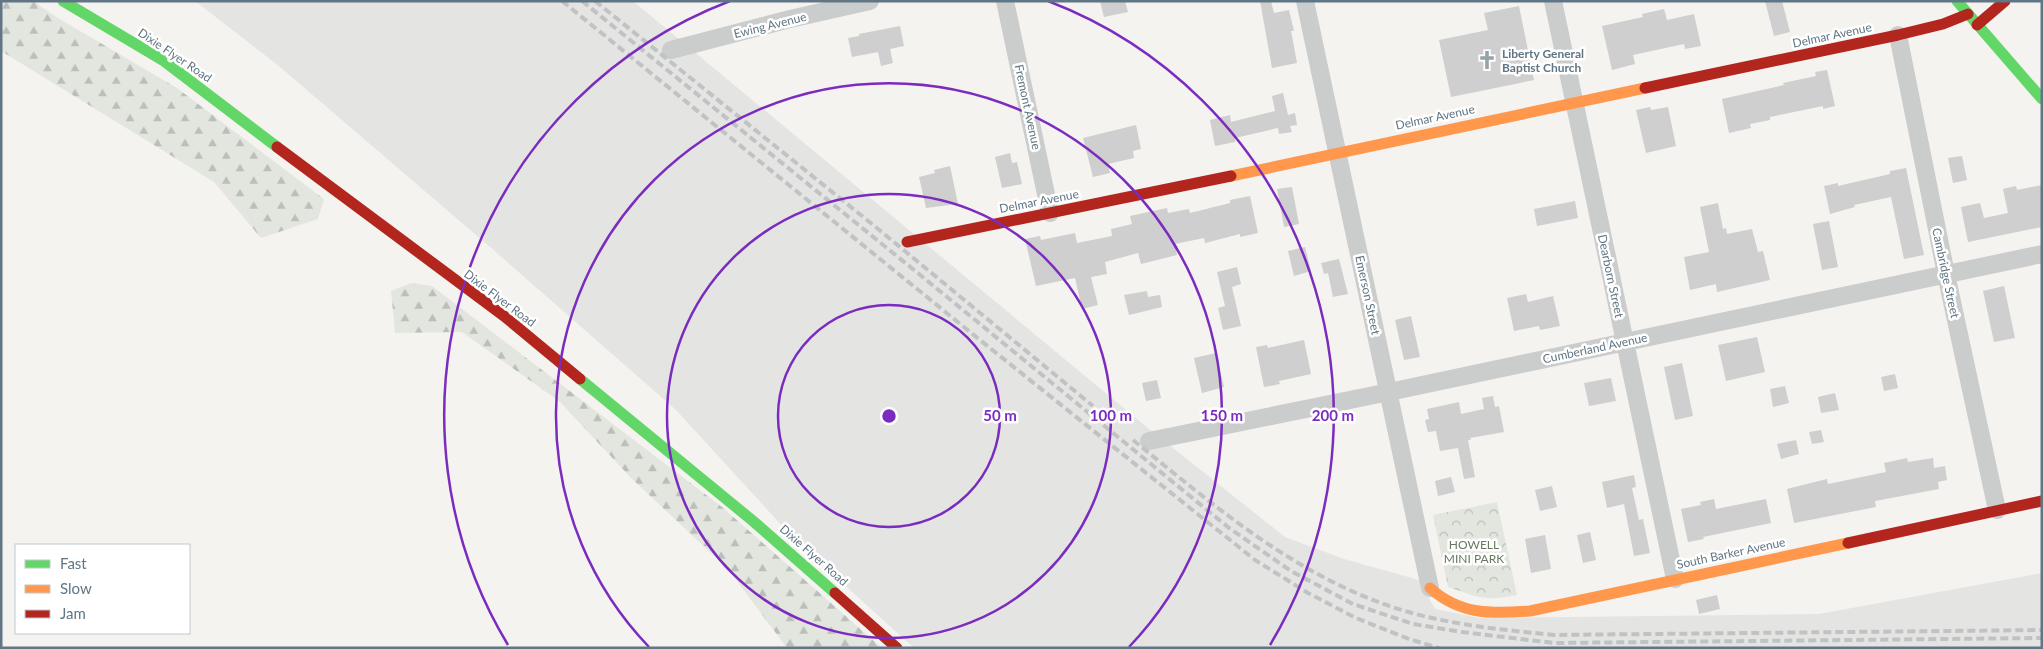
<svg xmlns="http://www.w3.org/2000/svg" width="2043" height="649" font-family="Lato,sans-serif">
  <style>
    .built { fill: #e4e5e3 }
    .forest { fill: url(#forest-firs) }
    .park { fill: url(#park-crowns) }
    .building { fill: #cecfce }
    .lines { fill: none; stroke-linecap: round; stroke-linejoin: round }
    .street { stroke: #cbcccc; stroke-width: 18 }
    .fast { stroke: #63d668; stroke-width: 11 }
    .slow { stroke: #ff974d; stroke-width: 11 }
    .jam { stroke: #b3261e; stroke-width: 11 }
    .rail { stroke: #c0c2c3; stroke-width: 4; stroke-dasharray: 8 4; stroke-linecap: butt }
    .ring { fill: none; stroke: #7b2cbf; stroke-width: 2.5 }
    .labels { text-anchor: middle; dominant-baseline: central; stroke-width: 5; stroke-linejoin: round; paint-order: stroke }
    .street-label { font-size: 12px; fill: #607684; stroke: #fff }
    .poi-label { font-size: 12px; font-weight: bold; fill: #607684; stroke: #fff; text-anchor: start }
    .park-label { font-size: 12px; fill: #677a60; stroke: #fff }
    .centre { fill: #7b2cbf; stroke: #fff; stroke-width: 2.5 }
    .ring-label { font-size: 15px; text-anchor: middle; font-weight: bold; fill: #7b2cbf; stroke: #fff; stroke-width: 5; stroke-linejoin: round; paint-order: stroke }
  </style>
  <defs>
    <pattern id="forest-firs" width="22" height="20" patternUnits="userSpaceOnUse" patternTransform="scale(1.25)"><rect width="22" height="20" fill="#e3e6de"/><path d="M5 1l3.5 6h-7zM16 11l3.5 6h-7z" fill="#bbbfba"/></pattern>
    <pattern id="park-crowns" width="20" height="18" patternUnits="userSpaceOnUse" patternTransform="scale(1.25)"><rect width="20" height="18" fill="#e3e6de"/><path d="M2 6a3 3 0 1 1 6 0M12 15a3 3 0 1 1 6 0" fill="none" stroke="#bbbfba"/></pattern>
  </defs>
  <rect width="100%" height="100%" fill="#f4f3f0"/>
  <path class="built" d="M195 1H633L1149 429 1285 537 1344 559 1419 580 1435 609 1479 618 1819 614 2042 573V648H914L796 541 676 410 497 253 280 67Z"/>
  <path class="forest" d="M1 1H33L58 18 177 88 324 199 318 219 261 238 214 182 1 51Z
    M411 283 432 286 722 507 882 648H787L728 569 631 478 560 402 462 332 395 333 391 291Z"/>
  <path class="park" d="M1497 502 1517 595C1485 602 1478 597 1448 587L1433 515Z"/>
  <path class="building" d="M1100 1H1125L1128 12 1104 17Z
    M1260 1H1271L1274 13 1289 10 1294 31H1291L1297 63 1272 68Z
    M1765 1H1782L1790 32 1774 36Z
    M1519 6 1534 80 1451 97 1439 40 1488 30 1484 13Z
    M1664 9 1667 20 1694 14 1701 46 1685 49 1684 44 1633 55 1635 64 1612 70 1602 26 1643 17 1642 14Z
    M900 26 904 46 890 49 893 63 881 66 878 52 852 57 848 38 859 36V34Z
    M1827 70 1835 106 1823 109V106L1770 117V120L1750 124 1751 128 1729 133 1722 99 1784 85 1783 83 1816 76 1815 72Z
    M1283 93 1288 115 1295 113 1297 125 1290 126 1292 132 1279 134 1278 128 1235 138V142L1215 146 1210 120 1230 115 1231 122 1275 111 1272 96Z
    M1650 107 1651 110 1668 107 1676 146 1646 153 1636 110Z
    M1136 125 1141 149 1133 151 1134 158 1108 164 1110 173 1093 177 1083 138Z
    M1010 153 1012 163 1017 162 1022 184 1002 188 995 157Z
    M1962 156 1967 180 1953 183 1948 158Z
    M950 166 958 204 926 208 919 177 935 173 934 170Z
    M1906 168 1924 255 1904 259 1891 197 1854 205 1855 207 1830 214 1824 186 1838 183V186L1890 174V171Z
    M2042 185V227L1968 242 1961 207 1980 203 1984 218 2008 213 2003 189 2016 186 2017 190Z
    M1292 187 1299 224 1284 227 1277 189Z
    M1250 196 1258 233 1240 237V234L1205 243 1204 238 1175 244 1177 255 1141 264 1138 253 1105 262 1107 274 1091 277 1098 305 1082 309 1075 278 1036 286 1025 239 1040 236 1041 240 1075 233 1077 243 1112 236 1111 229 1132 224 1130 216 1167 208 1168 213 1189 209 1190 213 1230 203V200Z
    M1575 201 1578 218 1537 226 1534 209Z
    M1718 203 1723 229 1726 228 1727 234 1752 229 1758 252 1763 251 1770 280 1717 292 1716 284 1690 290 1684 257 1709 252 1700 207Z
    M1829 221 1838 267 1822 270 1813 224Z
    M1305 247 1311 271 1294 276 1288 251Z
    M1339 259 1348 294 1333 297 1328 273 1324 274 1321 263Z
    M1237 267 1241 284 1232 287 1241 326 1223 330 1218 308 1225 306 1217 272Z
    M2004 286 2015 338 1994 342 1983 291Z
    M1147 291 1148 297 1160 295 1162 307 1129 315 1124 295Z
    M1526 294 1528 302 1553 296 1560 326 1540 330 1539 326 1514 331 1507 298Z
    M1411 316 1420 357 1404 360 1395 320Z
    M1757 337 1765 372 1726 381 1718 345Z
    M1304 340 1311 374 1279 381 1280 384 1264 387 1256 347 1267 345 1268 348Z
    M1216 353 1224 387 1202 393 1194 358Z
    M1682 363 1693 416 1675 420 1664 367Z
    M1895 374 1898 388 1884 391 1881 377Z
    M1611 378 1616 401 1589 406 1584 383Z
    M1157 380 1161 398 1146 401 1142 383Z
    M1785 386 1789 403 1773 407 1770 389Z
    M1835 393 1839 410 1821 413 1818 397Z
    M1493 396 1495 407 1499 406 1504 432 1470 438 1471 440H1468L1475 477 1464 479 1458 448 1440 451 1436 431 1428 432 1425 420 1429 419 1427 409 1459 402 1461 414 1484 409 1482 398Z
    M1821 430 1824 442 1812 444 1809 432Z
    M1796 440 1799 454 1781 459 1777 444Z
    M1907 458 1908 462 1933 458 1934 468 1945 466 1947 480 1938 482 1939 489 1875 501 1876 507 1794 523 1787 489 1827 479 1828 484 1886 472 1884 463Z
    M1634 475 1636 487 1632 488 1639 520 1643 519 1650 553 1634 556 1624 504 1607 508 1602 482Z
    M1451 477 1455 492 1438 496 1435 481Z
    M1552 486 1557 507 1540 511 1535 490Z
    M1714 499 1716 509 1766 499 1771 523 1703 537 1704 539 1688 542 1681 509 1701 505 1700 502Z
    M1590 532 1596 560 1583 563 1577 535Z
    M1545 535 1551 569 1531 573 1525 539Z
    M1717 595 1720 609 1699 614 1696 600Z"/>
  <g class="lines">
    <path class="street" d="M1005 1 1050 213
      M1305 1 1430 588
      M1553 1 1675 579
      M1898 35 1946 274 1997 510
      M671 50 790 19 870 1
      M1149 441 1389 392 2042 254"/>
    <path class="fast" d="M63 1 164 61 277 147
      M1957 1 2042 99
      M580 379 753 521 835 593"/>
    <path class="slow" d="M1231 176 1645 88
      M1430 588C1460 615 1492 614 1530 611L1848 543"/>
    <path class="jam" d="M1977 25 2005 1
      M1645 88 1898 35 1943 24 1968 14
      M277 147 504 316 580 379
      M907 242 1231 176
      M1848 543 2042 501
      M835 593 897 648"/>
    <path class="rail" d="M562 1 975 336 1255 560 1308 593 1356 618 1409 639 1439 648
      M582 1 919 274 1229 528 1291 571 1353 604 1413 624 1462 632 1554 643 2042 638
      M595 1 872 224 1093 406
      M1133 440C1218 509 1304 583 1412 613 1459 626 1506 630 1554 635L2042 630"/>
  </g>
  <g class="ring">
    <circle cx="889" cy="416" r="111"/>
    <circle cx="889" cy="416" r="222"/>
    <path d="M649 647A333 333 0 1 1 1129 647"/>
    <path d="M508 645A444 444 0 0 1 730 1M1048 1A444 444 0 0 1 1270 645"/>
  </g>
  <defs>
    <g id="church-bare" transform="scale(1.5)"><path d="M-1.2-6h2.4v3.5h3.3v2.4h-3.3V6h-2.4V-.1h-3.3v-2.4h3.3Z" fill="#94a2aa" stroke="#fff" stroke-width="2.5" paint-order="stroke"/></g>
  </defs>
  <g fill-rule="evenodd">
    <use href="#church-bare" x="1487" y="60"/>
  </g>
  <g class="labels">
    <g class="street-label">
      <text transform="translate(770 25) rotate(-14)">Ewing Avenue</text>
      <text transform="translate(1832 35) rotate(-12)">Delmar Avenue</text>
      <text transform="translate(175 55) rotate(34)">Dixie Flyer Road</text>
      <text transform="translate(1028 107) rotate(78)">Fremont Avenue</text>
      <text transform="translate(1435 117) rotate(-12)">Delmar Avenue</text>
      <text transform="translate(1039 201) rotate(-11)">Delmar Avenue</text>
      <text transform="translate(1946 273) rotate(78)">Cambridge Street</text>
      <text transform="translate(1611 276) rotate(78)">Dearborn Street</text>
      <text transform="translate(1368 295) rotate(78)">Emerson Street</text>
      <text transform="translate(500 298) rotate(37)">Dixie Flyer Road</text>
      <text transform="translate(1595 348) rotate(-12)">Cumberland Avenue</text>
      <text transform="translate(1731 553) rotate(-12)">South Barker Avenue</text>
      <text transform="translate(814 555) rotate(41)">Dixie Flyer Road</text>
    </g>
    <g class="poi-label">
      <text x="1502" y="53">Liberty General<tspan x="1502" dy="14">Baptist Church</tspan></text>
    </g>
    <g class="park-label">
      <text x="1474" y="544">HOWELL<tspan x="1474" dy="14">MINI PARK</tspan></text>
    </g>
  </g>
  <circle cx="889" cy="416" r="8" class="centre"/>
  <g class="ring-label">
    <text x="1000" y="421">50 m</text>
    <text x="1111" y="421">100 m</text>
    <text x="1222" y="421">150 m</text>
    <text x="1333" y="421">200 m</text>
  </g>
  <rect width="2043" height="649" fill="none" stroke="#607684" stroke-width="5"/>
  <rect x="15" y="544" width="175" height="90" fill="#ffffff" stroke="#bfc8ce"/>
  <rect x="25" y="560" width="25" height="8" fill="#63d668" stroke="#bfc8ce"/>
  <text x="60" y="569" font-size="15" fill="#607684">Fast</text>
  <rect x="25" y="585" width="25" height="8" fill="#ff974d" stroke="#bfc8ce"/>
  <text x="60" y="594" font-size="15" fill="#607684">Slow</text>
  <rect x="25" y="610" width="25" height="8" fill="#b3261e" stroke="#bfc8ce"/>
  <text x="60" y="619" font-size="15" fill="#607684">Jam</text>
</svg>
